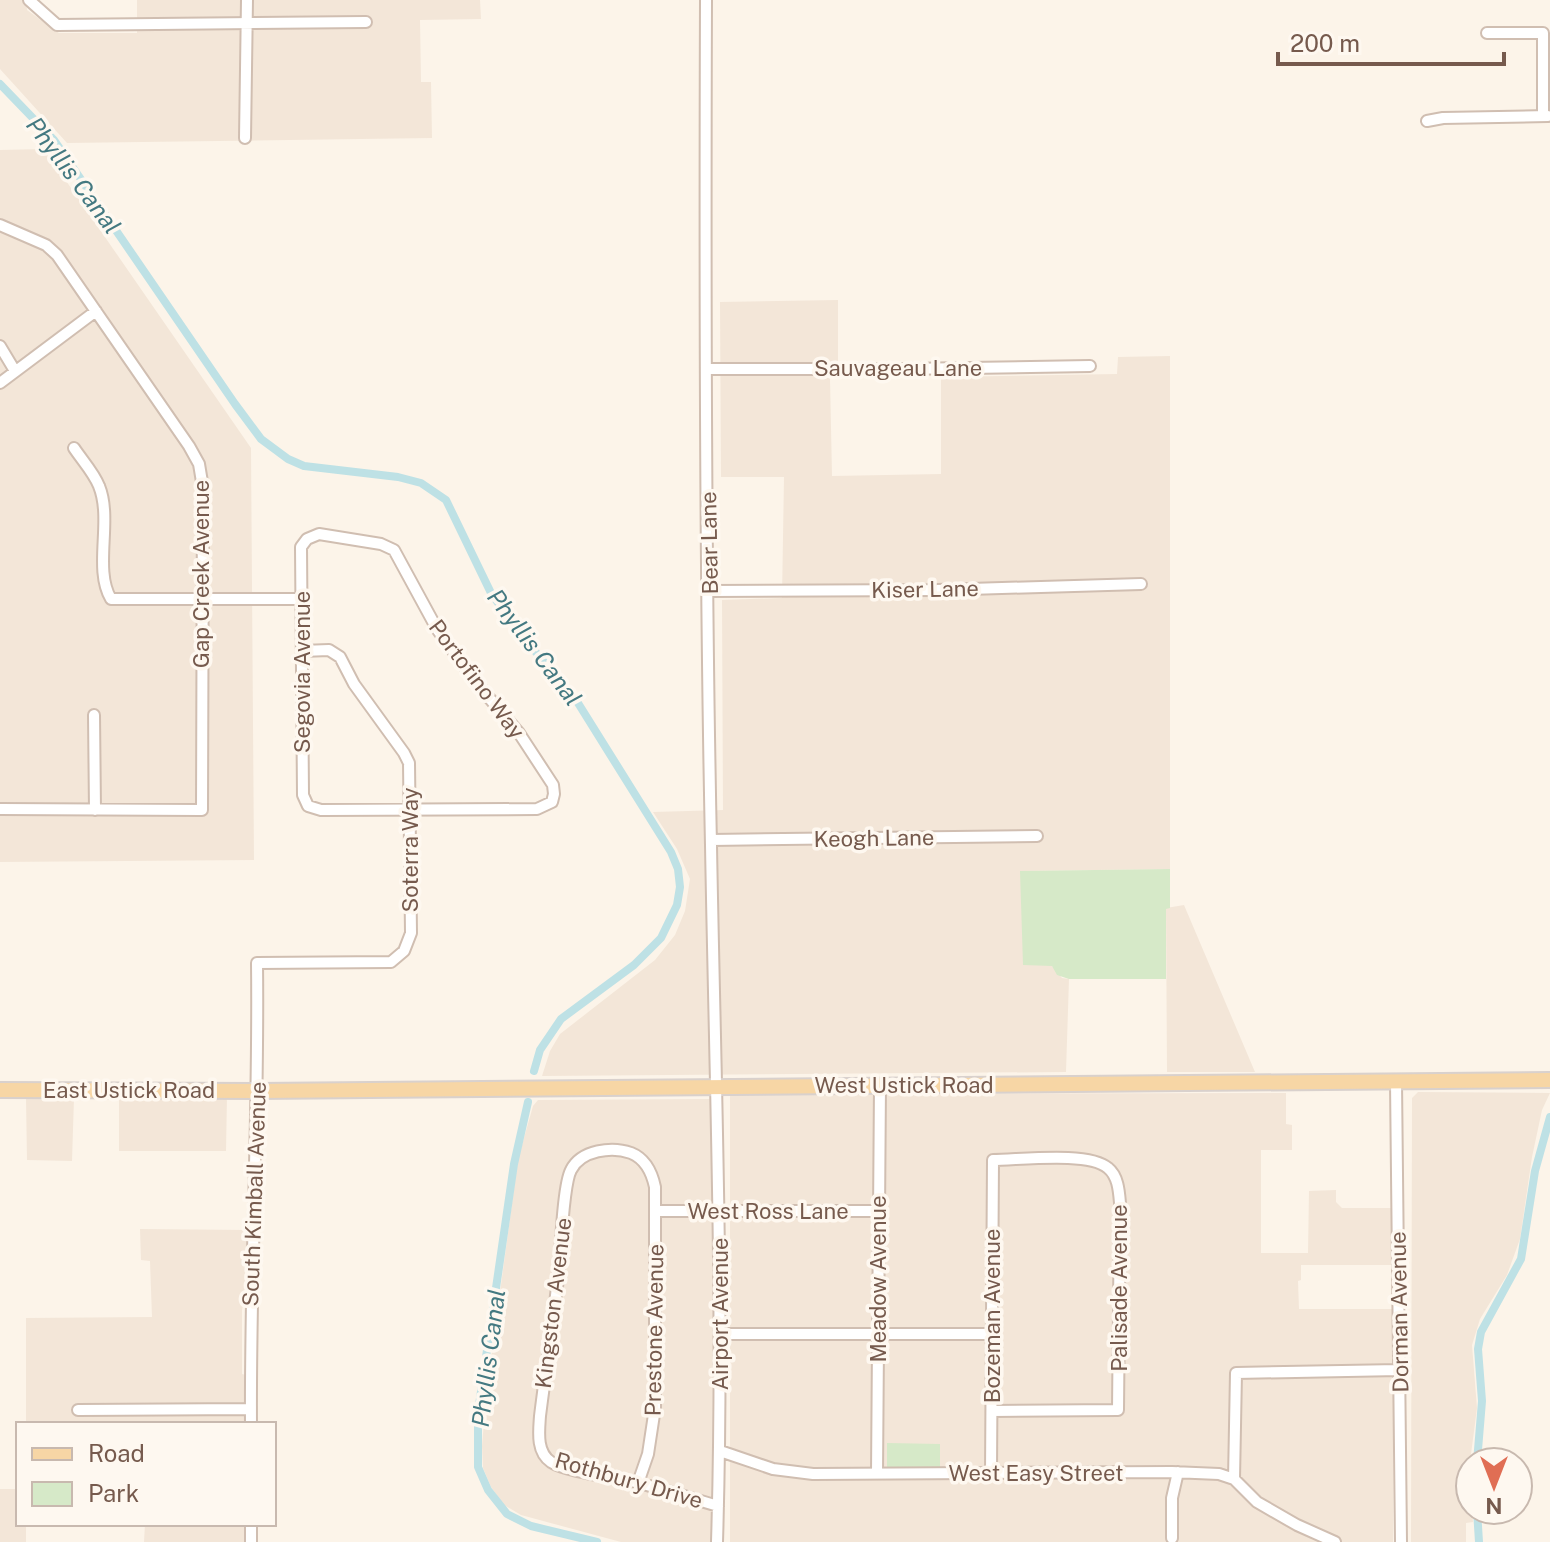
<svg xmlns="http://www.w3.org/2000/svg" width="1550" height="1542" font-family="'Public Sans',sans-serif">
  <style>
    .residential { fill: #f3e6d8 }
    .green { fill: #d6e9c8 }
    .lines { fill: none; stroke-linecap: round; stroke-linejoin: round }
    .canal { stroke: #bee1e5; stroke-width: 8 }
    .minor-casing { stroke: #d0beb1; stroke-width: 14 }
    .major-casing { stroke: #d9d1cd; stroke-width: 18 }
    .minor { stroke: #fff; stroke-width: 10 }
    .major { stroke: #f7d6a5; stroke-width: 14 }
    .labels { text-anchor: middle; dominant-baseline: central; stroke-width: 7; stroke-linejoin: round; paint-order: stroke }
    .street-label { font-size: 22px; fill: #765a4d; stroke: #fef8f0 }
    .water-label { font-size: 24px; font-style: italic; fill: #447981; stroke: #fef8f0 }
  </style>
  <rect width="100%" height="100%" fill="#fcf4e9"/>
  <path class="residential" d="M0 0H26L27 10 59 33H137V0H480L481 19 420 20 421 82H431L432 138 67 143 0 69Z
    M44 149 251 448 254 860 0 862V150Z
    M838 300V379H830L832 476 941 474V377L1117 374 1118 357 1170 356V869L1021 871 1052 966 1062 978 1069 979 1066 1072 542 1076 550 1051 560 1034 655 960 675 935 685 911 690 879 677 849 653 812 723 810 722 600 782 598 784 477H721L720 302Z
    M1184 905 1255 1072H1167L1166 908Z
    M1418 1092 1550 1093 1542 1110 1532 1157 1520 1239 1507 1275 1480 1319 1472 1345 1477 1408 1470 1462V1510H1472L1473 1522 1466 1523V1542H1411L1412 1098Z
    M1286 1093V1124L1292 1125V1150H1261V1253H1308L1309 1191 1336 1190V1202L1342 1208H1394L1393 1265H1301V1280L1298 1281 1299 1309H1393V1542H730V1094Z
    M227 1096 226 1151H119V1097Z
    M26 1098H74L72 1161 27 1160Z
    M714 1099 712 1542H621L521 1515 504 1505 491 1487 483 1468 482 1446 486 1396 518 1159 533 1106 538 1100Z
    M140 1229 247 1230 246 1292 242 1310V1374L246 1375V1424H26V1318L152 1317 150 1261 141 1260Z
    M0 1489H18V1524H26V1542H0Z
    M145 1524H247V1542H144Z"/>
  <path class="green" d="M1170 869V908L1166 909V979H1069L1057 975 1052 966 1023 965 1020 871Z
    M887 1443 940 1444V1471L887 1470Z"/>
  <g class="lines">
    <path class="canal" d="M0 84 54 140 235 404 261 439 288 459 304 466 398 477 421 483 446 500 491 593 520 634 573 695 671 852 678 869 680 887 677 905 661 938 634 965 561 1019 540 1050 534 1071
      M528 1102 514 1164 478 1412V1467L488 1490 507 1514 531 1526 597 1542
      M1477 1462 1482 1401 1478 1349 1481 1332 1521 1259 1535 1171 1550 1117
      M1477 1510 1479 1542"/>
    <g class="minor-casing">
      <path id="minor" d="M29 0 57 25 366 22
        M706 0C705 281 705 563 711 845 715 1077 724 1309 717 1542
        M1487 33H1543V116
        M1427 121 1443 118 1548 116
        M245 138 247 0
        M0 225 46 245 57 255 189 446 199 464 203 488 202 810 0 809
        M0 346 15 371
        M707 369H902L1090 366
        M0 383 96 311
        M74 448C82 460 94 473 99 486 113 520 93 569 111 599H303
        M319 534 381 544 394 550 437 629 474 680 519 733 553 785 554 794 552 802 537 809 321 810 308 806 303 795 301 547 307 539Z
        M709 591 937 590 1141 584
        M94 715 95 810
        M711 840 1037 836
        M1396 1082 1401 1542
        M656 1211H879
        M721 1334H992
        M78 1410 251 1409
        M251 1424C250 1270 259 1117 257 963L391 962 404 951 411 933 409 763 404 753 354 684 340 657 329 650 302 651
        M720 1451 773 1469 813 1474 1172 1472 1219 1474 1234 1479 1257 1502 1297 1525 1335 1542
        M991 1473 993 1160C1019 1160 1089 1151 1108 1168 1118 1176 1119 1191 1120 1203L1118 1410 992 1411
        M877 1474 880 1085
        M1234 1479 1236 1373 1399 1370
        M638 1483 648 1454 655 1408V1187C652 1173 646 1159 631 1153 612 1146 581 1150 571 1170 563 1185 561 1248 559 1269 554 1318 546 1367 540 1416 539 1431 536 1452 551 1462 567 1472 614 1477 635 1482 663 1489 690 1498 718 1506
        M1172 1538V1498L1178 1472
        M251 1542V1524"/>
    </g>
    <g class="major-casing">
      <path id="major" d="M0 1090 258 1091 1550 1080"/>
    </g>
    <use href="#minor" class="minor"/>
    <use href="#major" class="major"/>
  </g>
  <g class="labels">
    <g class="street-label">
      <text x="898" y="368">Sauvageau Lane</text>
      <text transform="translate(709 543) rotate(-91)">Bear Lane</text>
      <text transform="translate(201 574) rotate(-90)">Gap Creek Avenue</text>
      <text transform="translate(925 589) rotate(-1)">Kiser Lane</text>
      <text transform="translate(302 672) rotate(-90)">Segovia Avenue</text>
      <text transform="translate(477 679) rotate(53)">Portofino Way</text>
      <text transform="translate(874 838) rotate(-1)">Keogh Lane</text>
      <text transform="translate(410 850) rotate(-90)">Soterra Way</text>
      <text x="904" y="1085">West Ustick Road</text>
      <text x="129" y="1090">East Ustick Road</text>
      <text transform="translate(254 1194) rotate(-88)">South Kimball Avenue</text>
      <text x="768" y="1211">West Ross Lane</text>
      <text transform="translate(878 1279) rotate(-90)">Meadow Avenue</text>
      <text transform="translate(1119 1288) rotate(-90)">Palisade Avenue</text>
      <text transform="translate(553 1303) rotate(-83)">Kingston Avenue</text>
      <text transform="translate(1399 1312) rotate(-91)">Dorman Avenue</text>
      <text transform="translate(720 1314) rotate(-90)">Airport Avenue</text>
      <text transform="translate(992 1316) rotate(-90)">Bozeman Avenue</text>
      <text transform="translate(654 1330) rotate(-89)">Prestone Avenue</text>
      <text x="1036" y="1473">West Easy Street</text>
      <text transform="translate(629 1480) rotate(16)">Rothbury Drive</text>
    </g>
    <g class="water-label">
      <text transform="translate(74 175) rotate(53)">Phyllis Canal</text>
      <text transform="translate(535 647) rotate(53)">Phyllis Canal</text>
      <text transform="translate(488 1358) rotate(-83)">Phyllis Canal</text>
    </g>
  </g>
  <rect x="16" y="1422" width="260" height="104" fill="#fef8f0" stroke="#c8b9af" stroke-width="2"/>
  <rect x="32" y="1448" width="40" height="12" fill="#f7d6a5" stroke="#c8b9af" stroke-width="2"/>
  <text x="88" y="1462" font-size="24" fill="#765a4d">Road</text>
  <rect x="32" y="1482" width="40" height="24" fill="#d6e9c8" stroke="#c8b9af" stroke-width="2"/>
  <text x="88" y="1502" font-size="24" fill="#765a4d">Park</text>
  <g transform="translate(1494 1486) rotate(180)"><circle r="38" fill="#fef8f0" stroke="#c8b9af" stroke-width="2"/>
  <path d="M0-6L14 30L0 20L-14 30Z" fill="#e06e54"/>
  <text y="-12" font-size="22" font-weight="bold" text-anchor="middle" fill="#765a4d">N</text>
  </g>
  <path d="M1278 52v12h226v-12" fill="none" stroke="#765a4d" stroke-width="4"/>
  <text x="1290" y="52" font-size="24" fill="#765a4d" stroke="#fef8f0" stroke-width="6" paint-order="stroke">200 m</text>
</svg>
